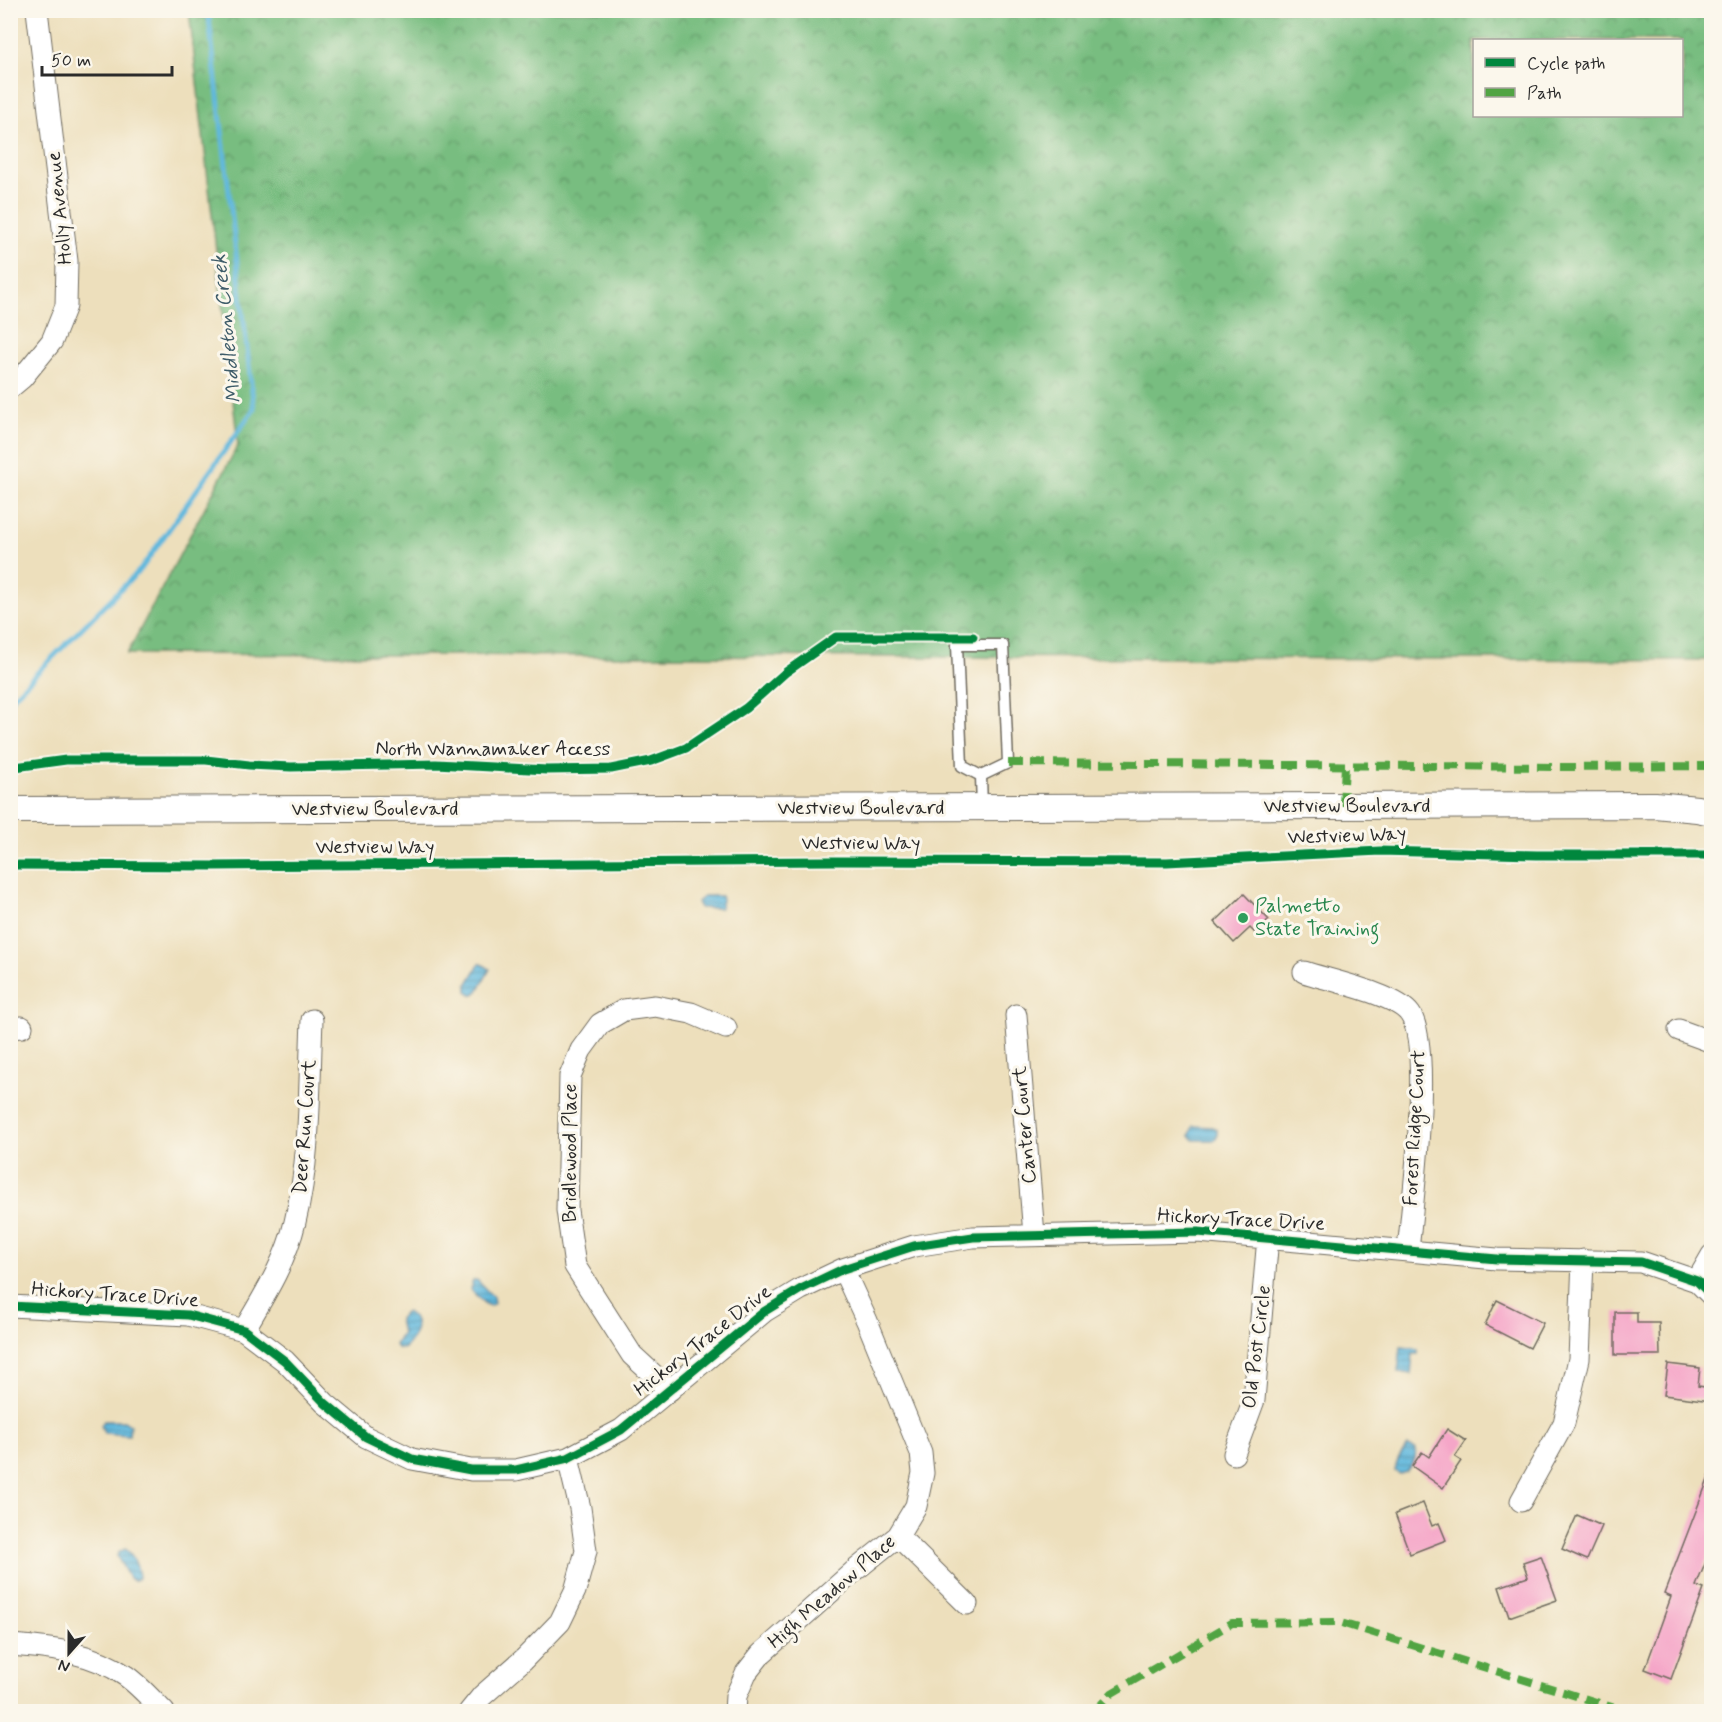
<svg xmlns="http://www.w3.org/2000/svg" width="1722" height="1722" font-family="Mynerve,sans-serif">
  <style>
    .forest { fill: url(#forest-crowns); stroke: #527456; stroke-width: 1.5; fill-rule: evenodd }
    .water { fill: url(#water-rules); stroke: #467284; stroke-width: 1.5 }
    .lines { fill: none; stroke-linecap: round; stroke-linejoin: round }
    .stream { stroke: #61b8dd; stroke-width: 5 }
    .building { fill: #f5a6c8 }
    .service-casing { stroke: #6f6a5e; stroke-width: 13 }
    .minor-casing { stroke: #6f6a5e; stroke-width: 23 }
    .tertiary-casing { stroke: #6f6a5e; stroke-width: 28 }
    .service { stroke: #fff; stroke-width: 10 }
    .minor { stroke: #fff; stroke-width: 21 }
    .tertiary { stroke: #fff; stroke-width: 26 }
    .quiet { stroke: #51a443; stroke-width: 8; stroke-dasharray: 15 8; stroke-linecap: butt }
    .cycleway-casing { stroke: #fbf7ec; stroke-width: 13 }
    .cycleway { stroke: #00873e; stroke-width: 9 }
    .leisure-dot { fill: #2e9e5b; stroke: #fbf7ec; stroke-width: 2 }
    .labels { text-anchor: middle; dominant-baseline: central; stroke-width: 6; stroke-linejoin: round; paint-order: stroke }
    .street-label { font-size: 20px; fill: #2b2b2b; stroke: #fbf7ec }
    .leisure-label { font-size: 20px; fill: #27864d; stroke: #fbf7ec; text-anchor: start }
    .water-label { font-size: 21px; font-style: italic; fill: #3e5c69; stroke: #fbf7ec }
  </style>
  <defs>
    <pattern id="forest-crowns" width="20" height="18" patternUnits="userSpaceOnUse" patternTransform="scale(1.5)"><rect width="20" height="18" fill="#78bd80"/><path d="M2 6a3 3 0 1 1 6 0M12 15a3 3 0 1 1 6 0" fill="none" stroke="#639a69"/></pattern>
    <pattern id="water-rules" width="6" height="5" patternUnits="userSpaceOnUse" patternTransform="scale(1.5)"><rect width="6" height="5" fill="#61b8dd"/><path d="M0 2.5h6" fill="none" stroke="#5096b3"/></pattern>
  </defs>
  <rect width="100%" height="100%" fill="#fbf7ec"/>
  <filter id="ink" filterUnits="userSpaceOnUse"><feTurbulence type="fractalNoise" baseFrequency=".0167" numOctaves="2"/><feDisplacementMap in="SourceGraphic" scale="12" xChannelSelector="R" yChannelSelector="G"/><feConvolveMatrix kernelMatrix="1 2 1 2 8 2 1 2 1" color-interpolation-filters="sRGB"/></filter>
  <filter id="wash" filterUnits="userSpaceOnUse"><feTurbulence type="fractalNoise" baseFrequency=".008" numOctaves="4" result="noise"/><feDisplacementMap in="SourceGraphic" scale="24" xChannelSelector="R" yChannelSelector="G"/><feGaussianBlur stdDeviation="1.35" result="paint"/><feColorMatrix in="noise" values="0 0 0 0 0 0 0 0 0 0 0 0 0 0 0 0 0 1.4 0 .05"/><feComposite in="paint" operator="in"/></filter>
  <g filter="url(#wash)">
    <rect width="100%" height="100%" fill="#eddfbc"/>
    <path class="forest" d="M189 11H1711V660L127 654 238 445ZM1474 40H1682V116H1474Z"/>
    <path class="water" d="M704 896H721L722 900 720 908H700L697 902Z
      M480 963 490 969 478 991 473 995 467 991V985Z
      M1193 1126 1213 1127 1217 1129V1136L1215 1140H1194L1190 1135Z
      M477 1280 493 1297 494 1303 490 1306 485 1304 470 1289 473 1281Z
      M407 1312C423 1323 414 1339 403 1349L397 1348 395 1345 402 1333 399 1319 403 1314Z
      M1401 1347 1418 1349V1354H1413L1411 1374 1398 1372Z
      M104 1421H124L130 1425 129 1435 104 1433 101 1425Z
      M1408 1446 1416 1449 1415 1459 1406 1472 1400 1474 1395 1471C1396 1460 1402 1453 1408 1446Z
      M125 1549C133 1553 139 1570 139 1578L133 1581 129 1578 117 1556 118 1553Z"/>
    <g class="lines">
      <path class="stream" d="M10 700 141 569 254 409 208 10"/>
    </g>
    <g id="blocks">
      <path class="building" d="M1244 894 1269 920 1255 933 1250 928 1234 943 1215 922Z
        M1497 1300 1543 1323 1530 1348 1485 1325Z
        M1615 1312H1637V1323H1659L1660 1355H1615Z
        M1668 1364 1700 1368 1698 1386 1712 1388 1711 1401 1664 1395Z
        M1447 1429 1466 1441 1455 1457 1461 1461 1443 1488 1412 1466 1422 1452 1429 1457Z
        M1711 1472 1712 1547 1696 1586 1704 1589 1671 1679 1645 1669 1671 1597 1664 1594Z
        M1423 1503 1432 1526 1439 1523 1446 1540 1410 1554 1395 1514Z
        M1577 1515 1602 1526 1587 1560 1562 1549Z
        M1541 1556 1557 1600 1509 1617 1499 1587 1528 1577 1523 1562Z"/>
    </g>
  </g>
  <g filter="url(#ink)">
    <use href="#blocks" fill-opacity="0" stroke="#6f6a5e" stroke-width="1.5"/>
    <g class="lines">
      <g class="service-casing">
        <path id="service" d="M981 776 1008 763 1003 645H957L962 766 981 776 982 808"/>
      </g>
      <g class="minor-casing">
        <path id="minor" d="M10 388 22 378 52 341 66 306 67 261 37 10
          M1304 972C1328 980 1396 994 1410 1014 1433 1046 1412 1206 1408 1251
          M1016 1015 1034 1235
          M10 1028 22 1027
          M1679 1030 1712 1042
          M1697 1281 1712 1255
          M10 1306 188 1315 244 1330 285 1361 325 1403 366 1437 412 1459 471 1470H516L568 1458 621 1430 765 1311 801 1289 843 1269 914 1246 973 1237 1198 1232 1497 1259 1641 1262 1697 1281 1712 1296
          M244 1330C264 1296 286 1261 295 1222 311 1156 309 1087 312 1020
          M670 1390 632 1355 575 1266 567 1210 570 1076 581 1050 600 1024 624 1010 655 1006 691 1013 726 1028
          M1234 1454 1254 1400 1268 1237
          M1521 1501 1564 1423 1579 1359 1583 1260
          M898 1536 967 1604
          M10 1645C51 1648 92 1652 126 1676 140 1686 152 1700 164 1712
          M469 1712 482 1696 524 1659 560 1622 575 1591 586 1551 580 1508 568 1458
          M735 1712 736 1696 746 1673 761 1654 853 1572 898 1536 916 1506 923 1473 921 1453 867 1321 843 1269"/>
      </g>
      <g class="tertiary-casing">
        <path id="tertiary" d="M10 810 1655 805 1697 809 1712 812"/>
      </g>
      <use href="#service" class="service"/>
      <use href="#minor" class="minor"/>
      <use href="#tertiary" class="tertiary"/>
      <path class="quiet" d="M1008 763 1562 767 1712 766
        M1343 806 1345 765
        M1094 1712 1112 1693 1232 1623 1338 1622 1628 1712"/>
      <g class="cycleway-casing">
        <path id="cycleway" d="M10 769 15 767 66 760H206L249 765 291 767 436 764 547 770 611 769 651 761 686 748 746 708 786 672 836 637H973
          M10 865 214 866 831 861 1167 862 1380 851 1537 855H1705L1712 858
          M10 1306 188 1315 244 1330 285 1361 325 1403 366 1437 412 1459 471 1470H516L568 1458 621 1430 765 1311 801 1289 843 1269 914 1246 973 1237 1198 1232 1497 1259 1641 1262 1697 1281 1712 1296"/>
      </g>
      <use href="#cycleway" class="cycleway"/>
    </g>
  </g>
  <circle class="leisure-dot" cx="1243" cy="918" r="6"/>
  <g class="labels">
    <g class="street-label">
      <text transform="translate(60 208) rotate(-96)">Holly Avenue</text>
      <text x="493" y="749">North Wannamaker Access</text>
      <text x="1347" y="806">Westview Boulevard</text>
      <text x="861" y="808">Westview Boulevard</text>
      <text x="375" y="809">Westview Boulevard</text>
      <text transform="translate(1347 836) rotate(-2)">Westview Way</text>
      <text x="861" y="843">Westview Way</text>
      <text x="375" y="847">Westview Way</text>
      <text transform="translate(1025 1125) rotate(-95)">Canter Court</text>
      <text transform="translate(305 1127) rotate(-86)">Deer Run Court</text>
      <text transform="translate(1415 1128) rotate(-87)">Forest Ridge Court</text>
      <text transform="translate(570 1153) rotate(-90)">Bridlewood Place</text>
      <text transform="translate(1241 1220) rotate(3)">Hickory Trace Drive</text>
      <text transform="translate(115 1295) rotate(4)">Hickory Trace Drive</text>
      <text transform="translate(703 1341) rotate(-38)">Hickory Trace Drive</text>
      <text transform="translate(1257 1347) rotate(-83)">Old Post Circle</text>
      <text transform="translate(832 1592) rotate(-41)">High Meadow Place</text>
    </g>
    <g class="leisure-label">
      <text x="1255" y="906">Palmetto<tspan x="1255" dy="23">State Training</tspan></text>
    </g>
    <g class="water-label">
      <text transform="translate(227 329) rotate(-96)">Middleton Creek</text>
    </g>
  </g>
  <rect width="1722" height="1722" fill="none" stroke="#fbf7ec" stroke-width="36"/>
  <rect x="1473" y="39" width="210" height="78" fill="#fbf7ec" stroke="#a8a59f" stroke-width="1.5"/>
  <rect x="1485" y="58" width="30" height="9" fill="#00873e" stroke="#a8a59f" stroke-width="1.5"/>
  <text x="1527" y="69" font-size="18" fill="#2b2b2b">Cycle path</text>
  <rect x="1485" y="88" width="30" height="9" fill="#51a443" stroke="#a8a59f" stroke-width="1.5"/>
  <text x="1527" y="99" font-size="18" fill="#2b2b2b">Path</text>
  <g transform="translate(69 1653) rotate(201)" stroke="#fbf7ec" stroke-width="4.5" paint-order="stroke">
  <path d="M0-4.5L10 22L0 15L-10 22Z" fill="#2b2b2b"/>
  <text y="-9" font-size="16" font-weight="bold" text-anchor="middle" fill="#2b2b2b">N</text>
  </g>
  <path d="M42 66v9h130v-9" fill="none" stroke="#2b2b2b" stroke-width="3"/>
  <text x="51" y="66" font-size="18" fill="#2b2b2b" stroke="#fbf7ec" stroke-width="4.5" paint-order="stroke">50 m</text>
</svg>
